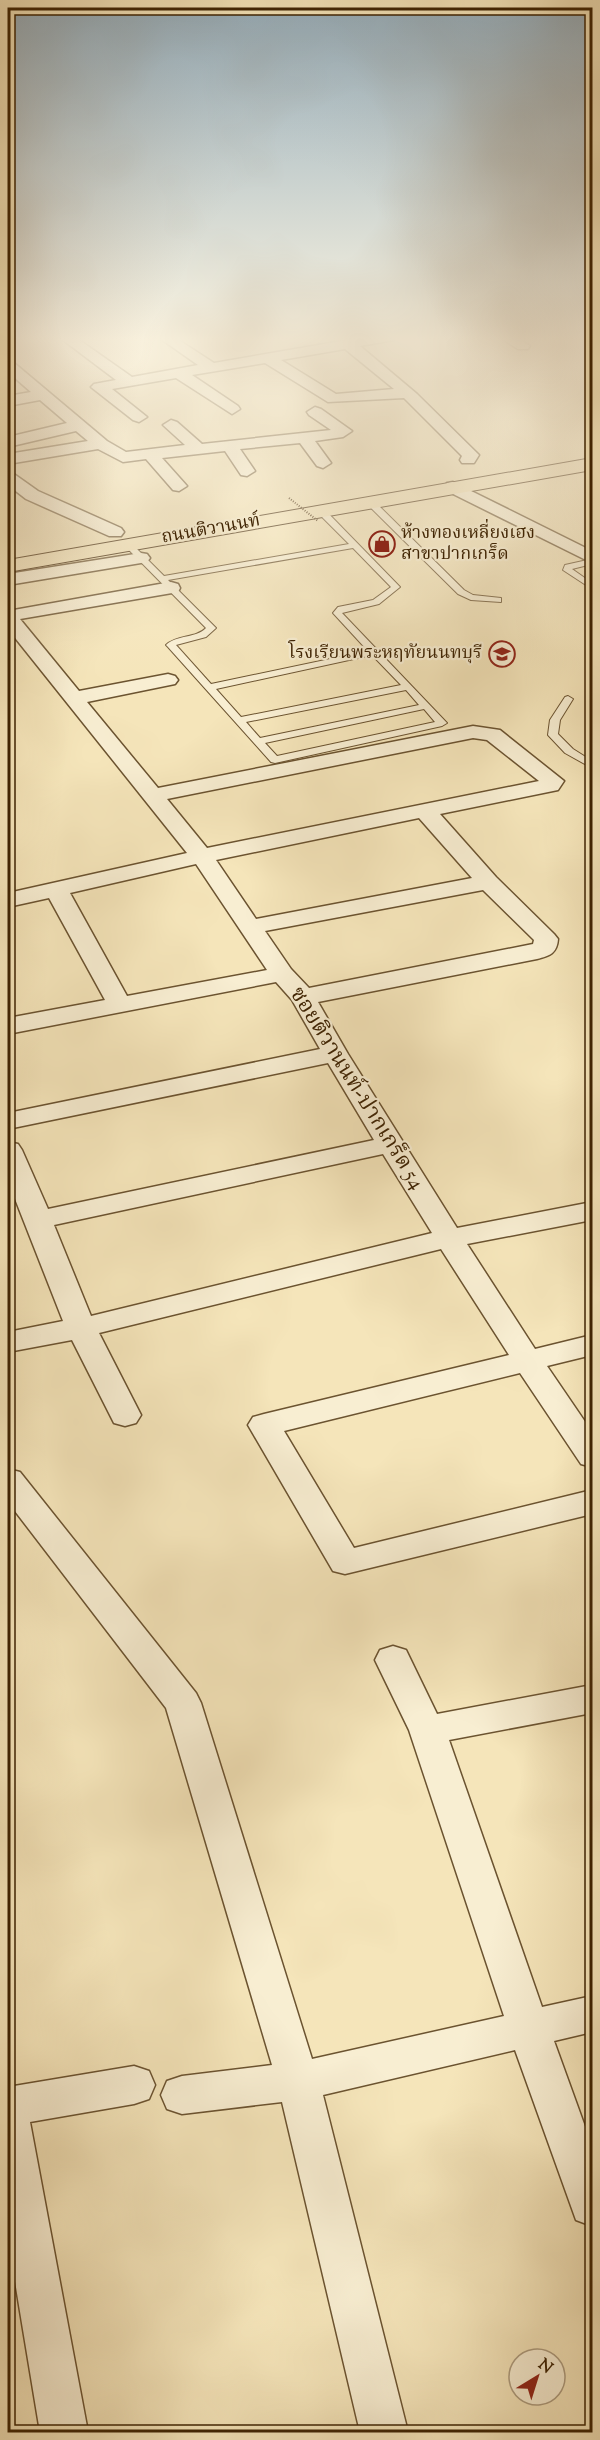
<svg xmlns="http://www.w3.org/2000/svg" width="600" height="2440" font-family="'Sorts Mill Goudy','Noto Serif Thai',serif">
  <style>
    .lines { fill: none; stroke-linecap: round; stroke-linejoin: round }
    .lane-casing { stroke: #6b5330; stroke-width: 2 }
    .street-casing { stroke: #6b5330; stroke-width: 3 }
    .primary-casing { stroke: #3d2202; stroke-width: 2 }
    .lane { fill: #f8eed2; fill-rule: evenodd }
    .street { fill: #f8eed2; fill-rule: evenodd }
    .primary { fill: #f5e5ba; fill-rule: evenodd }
    .path-bridge { stroke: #3d2202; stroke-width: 2; stroke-dasharray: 1 1.5; stroke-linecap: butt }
    .labels { text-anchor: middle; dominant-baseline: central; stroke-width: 4.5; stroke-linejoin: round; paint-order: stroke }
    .far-street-label { font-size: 18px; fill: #3d2202; stroke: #f8eed2 }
    .far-poi-label { font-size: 18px; fill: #3d2202; stroke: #f8eed2; text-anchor: start }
    .street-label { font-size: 22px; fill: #3d2202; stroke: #f8eed2 }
  </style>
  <rect width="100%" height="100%" fill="#f5e5ba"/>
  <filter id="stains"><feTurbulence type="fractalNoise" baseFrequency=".00333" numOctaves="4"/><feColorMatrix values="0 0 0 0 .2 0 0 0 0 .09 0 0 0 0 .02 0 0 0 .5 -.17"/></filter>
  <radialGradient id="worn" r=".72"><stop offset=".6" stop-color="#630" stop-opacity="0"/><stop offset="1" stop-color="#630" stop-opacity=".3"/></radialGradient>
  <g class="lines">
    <g class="lane-casing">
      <path id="lane" d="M367 500H373L464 590 473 595 501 598V602L471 600 458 594 367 504Z
        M318 509H324L400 587 379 604 342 613 447 723 442 726 275 763 271 762 168 647 166 645C178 634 195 639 206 628L123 544 130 542 164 576 349 544 318 513ZM353 548 391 587 373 600 338 607 333 613 368 651 211 684 176 645 206 637 216 628 168 580ZM372 655 401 685 241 717 216 689ZM406 690 419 705 260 738 246 722ZM424 709 435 722 277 756 265 743Z
        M592 559V564L572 569 592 583V589L563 570 565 565Z
        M592 688V694L588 693V689Z
        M568 696 573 699 560 720 558 734 573 749 592 761V768L565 753 548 735 550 720 565 697Z"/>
    </g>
    <g class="street-casing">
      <path id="street" d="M59 337H75L132 377 198 365 158 337H174L214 363 365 337H396L394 340 360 346 417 394 479 455 474 463H462L460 460 462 456 404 398 328 402 265 363 192 375 238 406 240 409 232 414 176 378 112 389 147 417 139 422 133 420 91 387 94 384 116 380ZM345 349 394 389 336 394 281 360Z
        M499 337H516L530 346 528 349H518Z
        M8 361 13 362 107 441 126 452 185 445 163 425 171 420 177 422 202 444 331 430 309 415 307 412 315 407 321 409 352 431 343 437 315 441 331 463 323 468 317 466 300 443 240 449 255 471 247 476 241 475 225 451 162 458 187 486 179 491 173 490 146 459 123 462 98 449 8 464V454L88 441 76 431 8 447V437L67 423 40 400 8 406V396L31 392 8 372Z
        M8 473 14 474 38 491 121 528 124 532 121 536H109L26 499 8 485Z
        M453 482 592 551V563L447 491 445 487 447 483Z
        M141 553 147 554 150 558 147 562 8 585V574Z
        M171 582 178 584 180 588 178 592 20 619 79 691 168 674 175 676 178 680 175 684 87 702 158 788 473 726 500 730 564 781 558 790 440 814 496 877 554 934 558 939C557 953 550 956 537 959L318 1002 348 1054 457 1228 592 1202V1220L467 1244 535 1349 592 1335V1355L547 1366 592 1432V1467L581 1464 520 1373 284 1431 354 1548 592 1490V1514L345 1574 333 1571 248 1425 253 1417 264 1414 509 1355 441 1249 99 1333 141 1415 136 1423 125 1426 114 1423 72 1340 8 1352V1332L63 1321 8 1181V1142L18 1144 22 1150 48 1209 374 1140 328 1063 8 1129V1113L320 1049 292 1000 276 982 8 1034V1018L105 1000 49 898 8 907V893L187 853 8 629V611ZM473 738 487 740 539 781 207 848 167 799ZM419 818 472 878 256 919 216 860ZM196 864 267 970 127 996 70 893ZM483 890 534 940 533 944 309 988 291 969 265 931ZM383 1154 432 1233 91 1316 54 1225Z
        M8 1469 20 1472 196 1693 201 1703 312 2059 504 2016 409 1730 375 1660 380 1650 393 1646 406 1650 437 1714 592 1685V1713L449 1740 542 2007 592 1996V2032L554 2041 592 2146V2226L576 2220 515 2050 323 2095 408 2432H360L282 2102 182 2114 167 2109 161 2095 167 2081 182 2076 272 2065 166 1708 8 1502Z
        M134 2066 149 2071 155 2085 149 2099 134 2104 30 2122 88 2432H40L8 2239V2087Z"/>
    </g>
    <g class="primary-casing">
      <path id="primary" d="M592 458V470L8 572V560Z"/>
    </g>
    <use href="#lane" class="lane"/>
    <use href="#street" class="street"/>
    <use href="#primary" class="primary"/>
    <path class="path-bridge" d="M289 498 318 521"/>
  </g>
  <linearGradient id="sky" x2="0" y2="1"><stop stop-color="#94adbc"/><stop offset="0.5" stop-color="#faf3e0"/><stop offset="1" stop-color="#faf3e0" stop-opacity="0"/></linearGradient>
  <rect width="600" height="678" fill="url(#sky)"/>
  <defs>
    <g id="shop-ring" transform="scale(1.35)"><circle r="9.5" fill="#f8eed2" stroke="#8f2418" stroke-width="1.5"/><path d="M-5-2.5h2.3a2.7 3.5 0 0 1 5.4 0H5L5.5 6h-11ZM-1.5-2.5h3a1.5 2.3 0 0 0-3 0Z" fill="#8f2418"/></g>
    <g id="school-ring" transform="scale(1.35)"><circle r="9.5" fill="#f8eed2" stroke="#8f2418" stroke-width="1.5"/><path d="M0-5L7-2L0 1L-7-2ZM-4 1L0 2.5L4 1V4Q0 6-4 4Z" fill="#8f2418"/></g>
  </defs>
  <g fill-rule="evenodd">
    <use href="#shop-ring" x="382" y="544"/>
    <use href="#school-ring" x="502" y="654"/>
  </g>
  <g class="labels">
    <g class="far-street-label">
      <text transform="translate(211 530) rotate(-10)">ถนนติวานนท์</text>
    </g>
    <g class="far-poi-label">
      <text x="401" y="534">ห้างทองเหลี่ยงเฮง<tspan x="401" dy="21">สาขาปากเกร็ด</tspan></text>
      <text x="482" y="654" text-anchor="end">โรงเรียนพระหฤทัยนนทบุรี</text>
    </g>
    <g class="street-label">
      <text transform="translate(356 1089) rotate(58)">ซอยติวานนท์-ปากเกร็ด 54</text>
    </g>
  </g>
  <rect width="600" height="2440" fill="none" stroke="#f5e5ba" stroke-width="30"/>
  <rect x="9" y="9" width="582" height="2422" fill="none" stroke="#3d2202" stroke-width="3"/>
  <rect x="15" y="15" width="570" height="2410" fill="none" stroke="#3d2202" stroke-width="1.5"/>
  <g transform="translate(537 2377) rotate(38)"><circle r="28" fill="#f8eed2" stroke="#ad9c7f" stroke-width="1.5"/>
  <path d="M0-4.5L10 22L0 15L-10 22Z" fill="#8f2418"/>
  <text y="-9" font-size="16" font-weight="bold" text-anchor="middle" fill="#3d2202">N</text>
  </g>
  <rect width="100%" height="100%" filter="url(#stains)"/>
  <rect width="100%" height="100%" fill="url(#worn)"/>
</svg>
